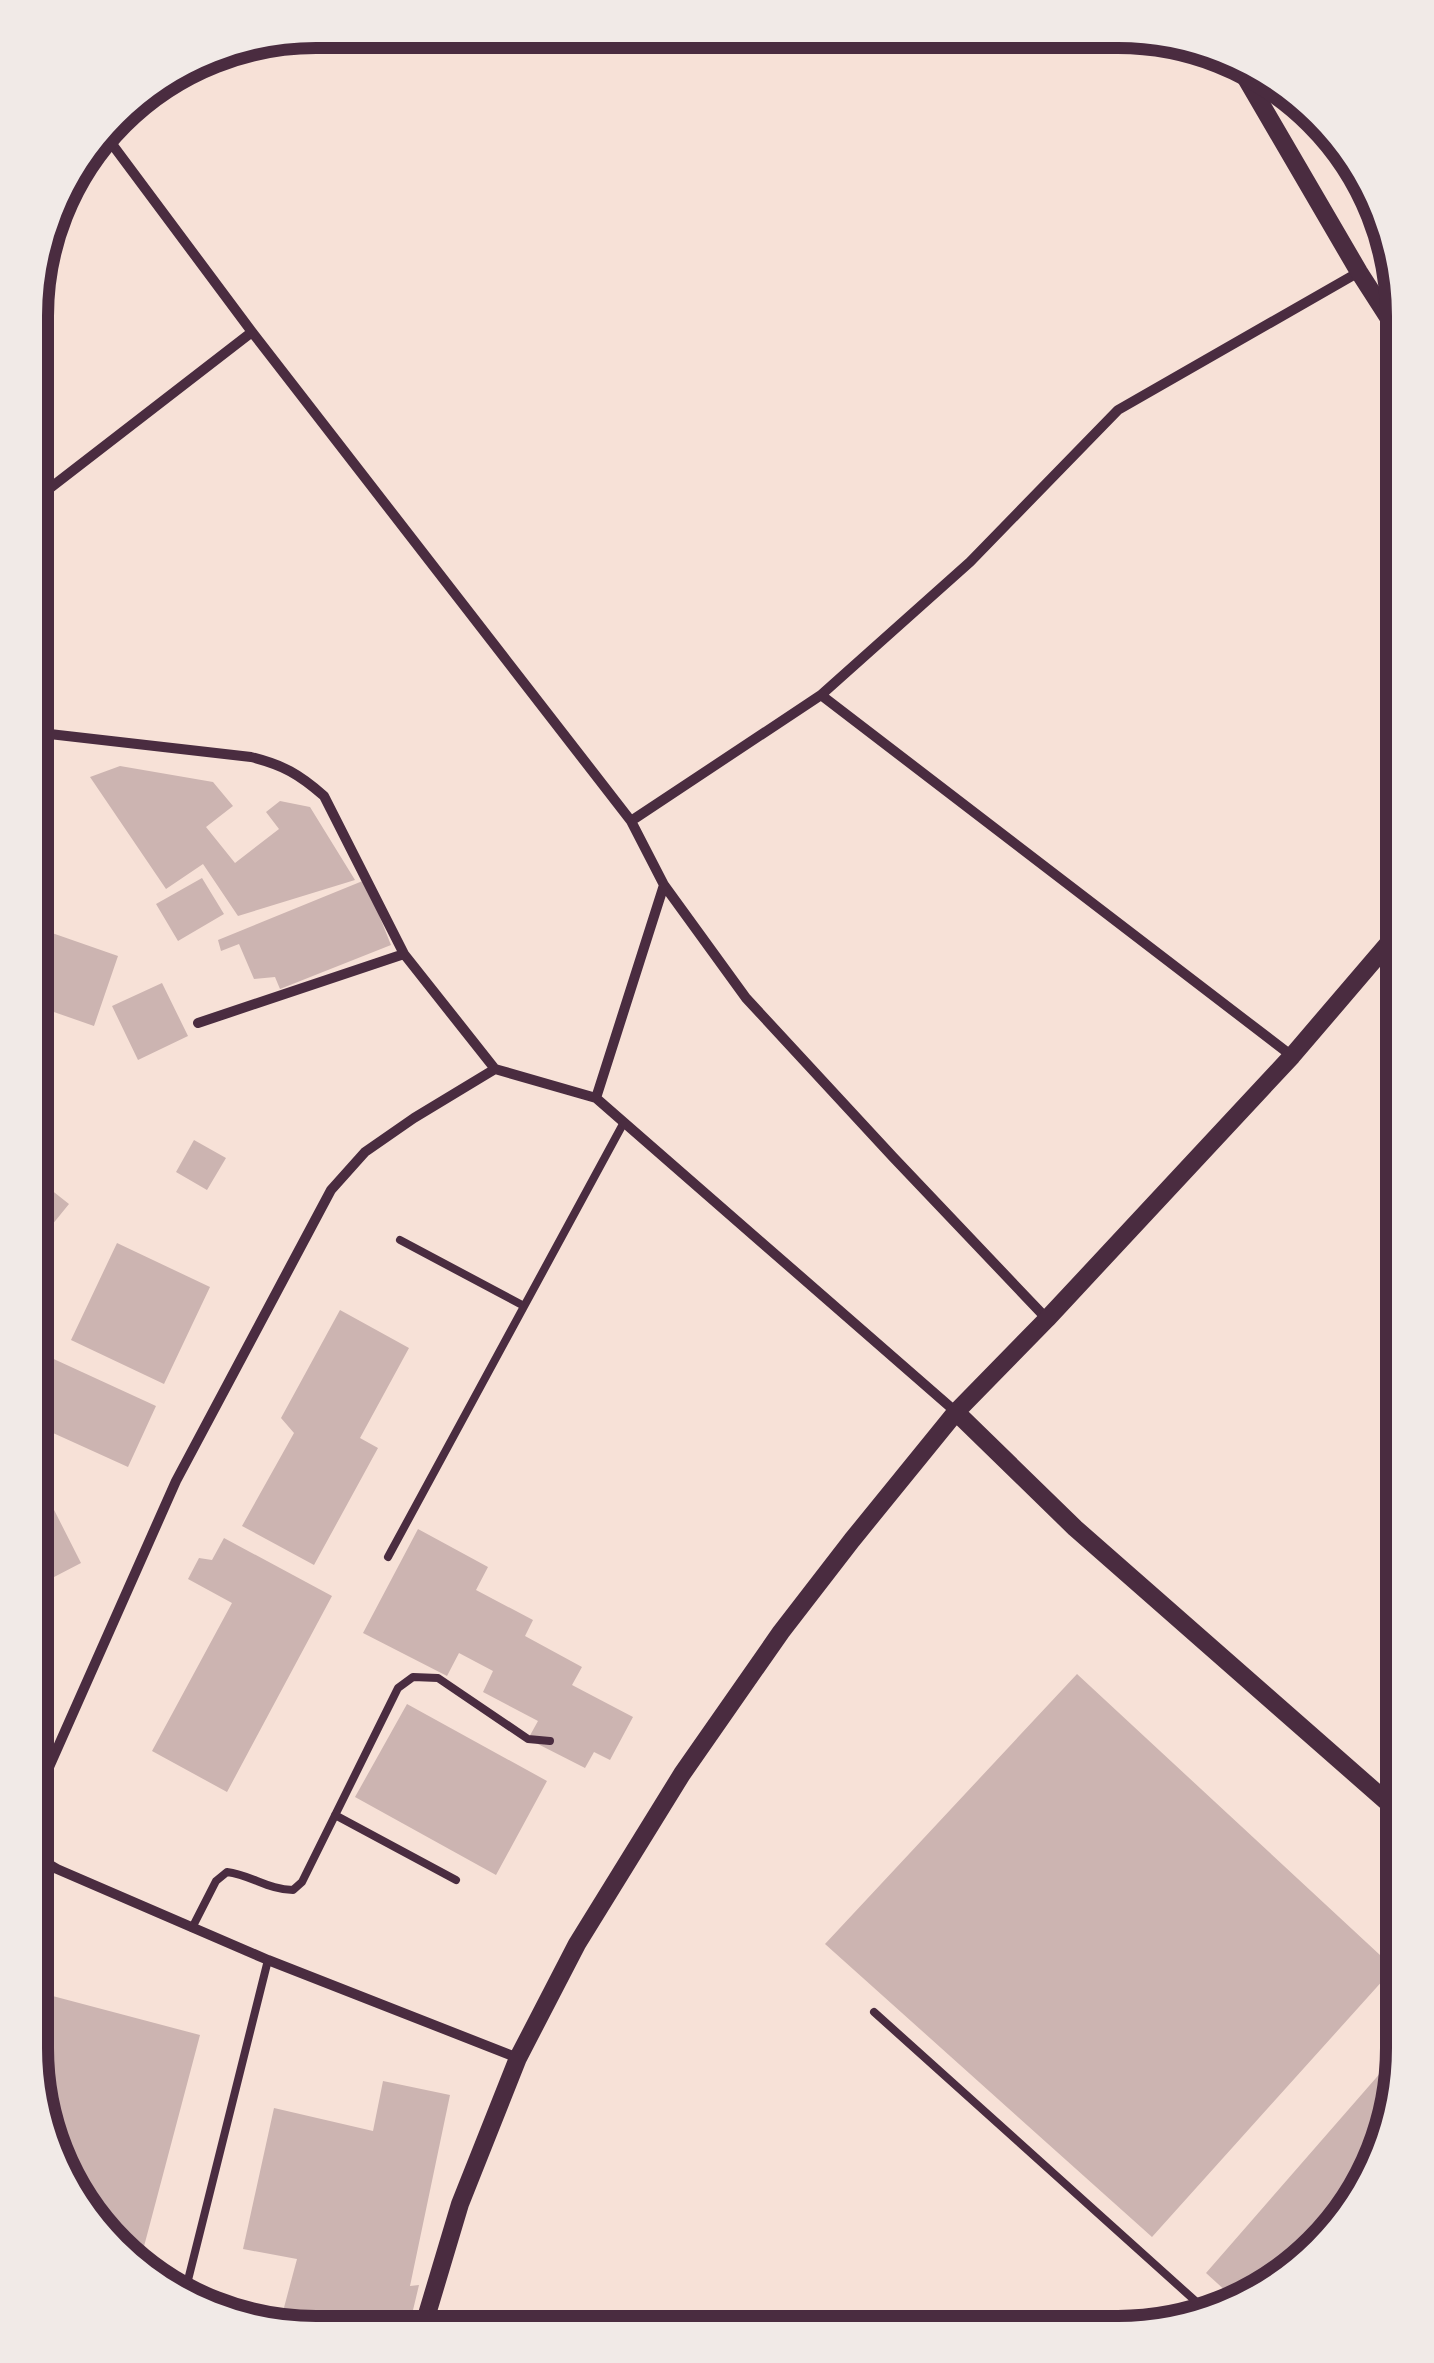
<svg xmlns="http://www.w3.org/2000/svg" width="1434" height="2363" font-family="'Roboto Condensed',sans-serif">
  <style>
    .building { fill: #ccb4b1 }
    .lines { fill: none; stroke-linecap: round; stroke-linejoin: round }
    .service { stroke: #4a2c40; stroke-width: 8 }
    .minor { stroke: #4a2c40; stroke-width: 10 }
    .tertiary { stroke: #4a2c40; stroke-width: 18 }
    .rim { fill: none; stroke: #4a2c40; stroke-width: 12 }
  </style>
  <rect width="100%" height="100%" fill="#f7e1d7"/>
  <path class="building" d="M120 766 213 782 233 806 206 827 235 863 279 829 266 812 280 801 310 807 355 880 238 916 203 864 166 889 90 777Z
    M32 845 47 874 32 882Z
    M202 878 224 914 178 941 156 904Z
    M365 880 391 945 280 989 275 977 254 979 239 944 221 951 218 940Z
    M32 926 118 956 94 1026 31 1004Z
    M162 983 188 1036 138 1060 112 1006Z
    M194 1140 226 1158 207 1190 176 1172Z
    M31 1174 69 1204 47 1231 31 1218Z
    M117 1243 210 1287 164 1384 71 1340Z
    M340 1310 409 1348 360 1438 378 1448 314 1565 242 1526 294 1433 281 1418Z
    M45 1355 156 1406 128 1467 31 1423V1386Z
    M48 1498 81 1563 31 1589V1507Z
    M418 1529 488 1567 476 1590 533 1620 525 1636 582 1667 572 1685 633 1717 610 1760 594 1752 585 1768 528 1739 538 1721 483 1692 493 1671 459 1653 447 1676 363 1633Z
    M224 1538 332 1596 227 1792 152 1751 232 1603 188 1579 199 1558 212 1560Z
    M1077 1674 1394 1968 1152 2237 825 1944Z
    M407 1704 547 1781 496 1875 355 1797Z
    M45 1994 200 2035 138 2269 52 2156 30 2049Z
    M1403 2047V2067L1345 2221 1239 2303 1206 2273Z
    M383 2081 450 2095 410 2286 419 2285 408 2331 278 2330 297 2259 243 2249 274 2108 373 2131Z"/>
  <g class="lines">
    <path class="service" d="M400 1240 524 1306
      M388 1557 623 1124
      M335 1815 456 1880
      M192 1928 216 1881 227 1872C251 1875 269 1890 293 1890L302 1882 398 1688 413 1677 438 1678 528 1739 550 1741
      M874 2012 1211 2315
      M185 2292 268 1960"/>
    <path class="minor" d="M103 132 252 332 631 821 664 885 746 998 893 1157 1047 1319
      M32 502 252 332
      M821 695 1292 1056
      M32 732 251 757C283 765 299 774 324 796L404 954 495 1069
      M631 821 821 695 970 562 1118 410 1359 272
      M198 1023 404 954
      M596 1098 956 1412
      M30 1810 176 1481 331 1190 365 1152 414 1118 495 1069 596 1098 664 885
      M30 1853 57 1869 268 1960 518 2058"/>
    <path class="tertiary" d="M1240 68 1359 272 1404 342
      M956 1412 1075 1528 1403 1816
      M422 2331 460 2204 518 2058 577 1944 682 1774 781 1632 852 1540 956 1412 1047 1319 1292 1056 1404 925"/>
  </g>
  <path d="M0 0H1434V2363H0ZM316 48H1118A268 268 0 0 1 1386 316V2048A268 268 0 0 1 1118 2316H316A268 268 0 0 1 48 2048V316A268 268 0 0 1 316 48Z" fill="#f1eae7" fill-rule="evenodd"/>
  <path class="rim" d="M316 48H1118A268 268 0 0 1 1386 316V2048A268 268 0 0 1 1118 2316H316A268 268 0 0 1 48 2048V316A268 268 0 0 1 316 48Z"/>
</svg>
